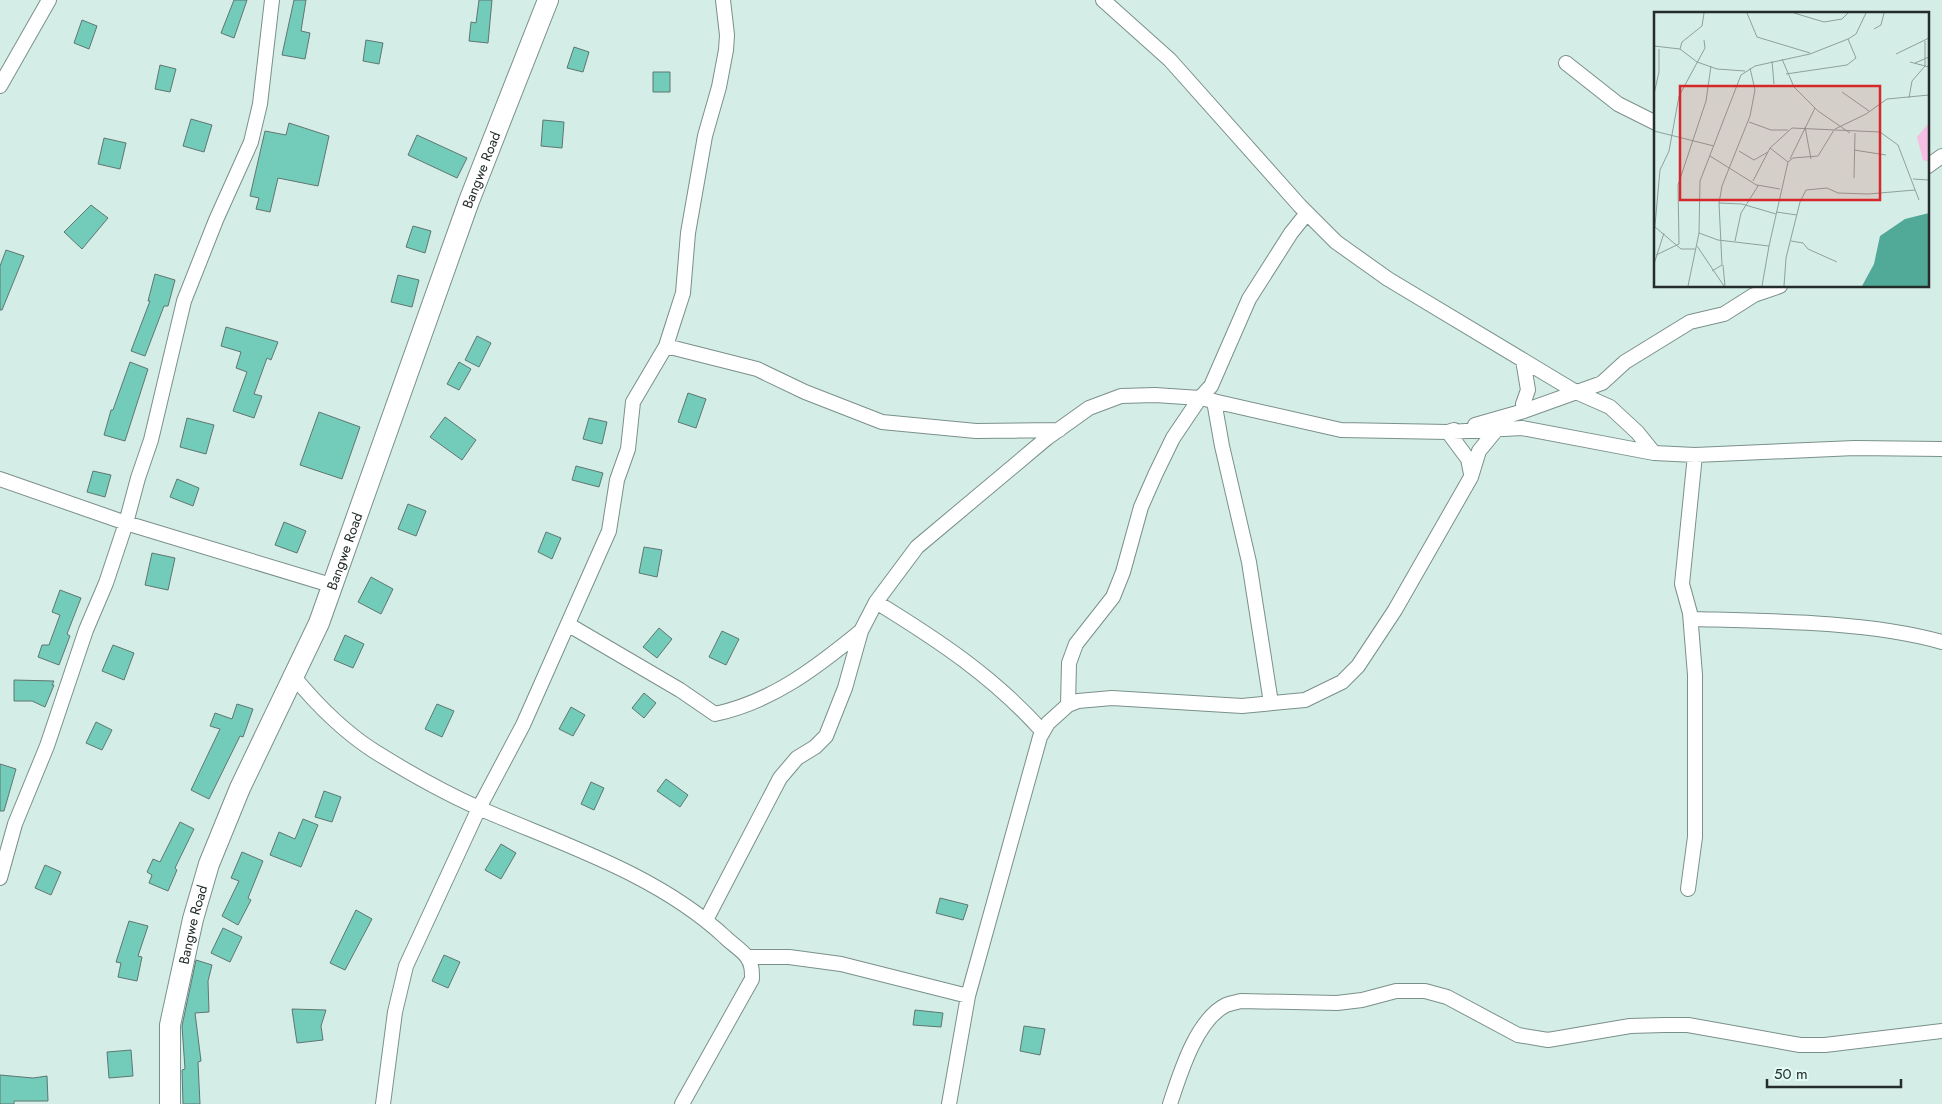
<svg xmlns="http://www.w3.org/2000/svg" width="1942" height="1104" font-family="Jost,sans-serif">
  <style>
    .building { fill: #73cbb9; stroke: #607671 }
    .lines { fill: none; stroke-linecap: round; stroke-linejoin: round }
    .street-casing { stroke: #7a908b; stroke-width: 16 }
    .secondary-casing { stroke: #7a908b; stroke-width: 22 }
    .street { stroke: #fff; stroke-width: 14 }
    .secondary { stroke: #fff; stroke-width: 20 }
    .labels { text-anchor: middle; dominant-baseline: central; stroke-width: 4.5; stroke-linejoin: round; paint-order: stroke }
    .street-label { font-size: 14px; fill: #242d2b; stroke: #e3fbf5 }
    .inset-road { fill: none; stroke: #8ea09c; stroke-width: 1 }
    .view { fill: #d62828; fill-opacity: 0.15; stroke: #d62828; stroke-width: 2.5 }
    .inset-edge { fill: none; stroke: #242d2b; stroke-width: 2.5 }
  </style>
  <rect width="100%" height="100%" fill="#d5ede7"/>
  <path class="building" d="M234 0H247L234 38 221 33Z
    M294 0H306L301 31 310 33 305 59 282 55Z
    M479 0H492L488 43 469 41 471 22 476 23Z
    M82 20 97 26 89 49 74 43Z
    M366 40 383 43 379 64 363 61Z
    M574 47 589 52 583 72 567 68Z
    M160 65 176 69 170 92 155 89Z
    M653 72H670V92H653Z
    M191 119 212 125 204 152 183 146Z
    M543 120 564 122 562 148 541 146Z
    M289 123 329 136 318 186 278 178 270 212 256 209 259 198 250 196 265 131 286 135Z
    M417 135 467 158 457 178 408 155Z
    M104 138 126 143 120 169 98 164Z
    M91 205 108 218 82 249 64 232Z
    M413 226 431 231 425 253 406 247Z
    M6 250 24 256 2 310H0V266Z
    M155 274 175 280 168 306H164L145 356 131 351 150 301H148Z
    M398 275 419 280 412 307 391 302Z
    M226 327 278 342 271 360 267 358 254 394 262 396 254 418 233 411 247 372 236 368 241 352 221 346Z
    M477 336 491 343 479 367 465 360Z
    M130 362 148 369 125 441 104 435 111 410H113Z
    M459 362 471 369 459 390 447 384Z
    M688 393 706 399 696 428 678 422Z
    M319 412 360 427 342 479 300 465Z
    M445 417 476 440 462 460 430 437Z
    M187 418 214 425 206 454 180 447Z
    M589 418 607 422 602 444 583 439Z
    M576 466 603 473 599 487 572 480Z
    M93 471 111 475 105 497 87 492Z
    M177 479 199 488 193 506 170 497Z
    M408 504 426 511 416 536 398 529Z
    M284 522 306 531 297 553 275 545Z
    M546 532 561 538 552 559 538 552Z
    M644 547 662 550 657 577 639 573Z
    M152 553 175 558 168 590 145 585Z
    M371 577 393 589 381 614 358 602Z
    M60 590 81 598 67 634 70 636 59 665 38 657 42 645H49L60 615 52 612Z
    M659 628 672 639 657 658 643 647Z
    M722 631 739 639 726 665 709 657Z
    M345 635 364 644 353 668 334 660Z
    M113 645 134 653 124 680 102 671Z
    M14 680 54 681 52 685H54L45 707 32 701H14Z
    M644 693 656 703 644 718 632 708Z
    M237 704 253 709 243 737 240 736 209 799 191 790 220 729 210 726 215 713 232 719Z
    M437 704 454 711 442 737 425 729Z
    M571 707 585 715 573 736 559 729Z
    M96 722 112 730 102 750 86 743Z
    M0 764 16 769 4 811H0Z
    M666 779 688 795 680 807 657 791Z
    M591 782 604 788 594 810 581 804Z
    M324 791 341 797 332 822 315 817Z
    M303 819 318 825 301 867 270 855 279 832 295 839Z
    M180 822 194 829 175 868 177 870 168 891 149 883 152 875 147 872 153 859 160 862Z
    M501 844 516 853 501 879 485 870Z
    M242 852 263 861 248 898 251 900 238 925 222 916 239 881 231 878Z
    M45 865 61 872 51 895 35 888Z
    M940 898 968 905 963 920 936 913Z
    M356 910 372 919 345 970 330 963Z
    M129 921 148 926 138 956 142 957 137 981 118 977 121 963 116 962Z
    M223 928 242 937 230 962 211 953Z
    M444 955 460 962 448 988 432 981Z
    M196 960 212 965 208 981 209 1012 195 1013 201 1061 198 1062 200 1104H183L182 1070 185 1069 182 1026Z
    M292 1009 326 1010 321 1026 323 1040 297 1043Z
    M915 1010 943 1013 941 1027 913 1025Z
    M1024 1026 1045 1029 1040 1055 1020 1051Z
    M131 1050 133 1076 109 1078 107 1052Z
    M0 1075 33 1078 47 1076 48 1101H14V1104H0Z"/>
  <g class="lines">
    <g class="street-casing">
      <path id="street" d="M1103 0 1170 60 1300 206 1336 242 1388 279 1576 392 1610 407 1637 432 1654 453
        M1566 63 1618 104 1656 123
        M0 86 49 0
        M1928 166 1942 156
        M666 346 757 369 805 392 882 422 976 431 1059 430
        M1523 360 1528 390 1523 404 1524 411
        M1214 401 1222 446 1249 562 1271 703
        M1475 425 1524 411 1602 383 1625 362 1690 322 1724 314 1754 295 1780 286
        M1454 430 1448 432 1468 459 1471 474
        M0 479 126 523 334 586
        M876 602C938 640 994 677 1043 732
        M1691 619C1768 621 1868 621 1942 642
        M569 625 680 690 715 714C772 702 817 667 861 631
        M294 677C318 706 343 731 374 751 406 771 447 794 481 809 564 845 657 874 725 937 732 944 742 950 747 957 752 964 752 971 752 979L682 1104
        M1068 705 1069 663 1076 644 1113 597 1123 572 1141 507 1156 473 1173 438 1200 398 1211 386 1249 299 1291 233 1307 213
        M0 878 15 824 47 746 86 630 106 583 126 523 138 478 151 440 184 301 216 220 251 142 260 104 272 0
        M1688 889 1695 837V675L1690 613 1682 584 1695 455
        M706 920 780 778 797 758 815 747 826 736 845 688 861 631 876 602 917 547 1047 438 1089 408 1121 396 1155 395 1200 398 1341 430 1448 432 1522 428 1654 453 1695 455 1855 448 1942 449
        M747 957H789L841 964 968 996
        M383 1104 395 1012 406 966 479 808 523 725 609 531 617 480 628 449 633 402 666 346 673 324 683 293 688 233 705 136 719 87 726 50 727 35 723 0
        M949 1104 968 996 1040 737 1048 723 1068 705 1078 701 1112 698 1242 706 1305 700 1342 682 1358 666 1395 610 1471 477 1479 451 1497 429
        M1170 1104C1180 1074 1196 1020 1226 1005 1231 1003 1237 1002 1241 1001L1337 1003 1362 1000 1396 991H1425L1447 997 1518 1035 1548 1040 1630 1026 1664 1025H1688L1800 1045H1825L1942 1031"/>
    </g>
    <g class="secondary-casing">
      <g id="secondary">
        <path id="s1" d="M170 1104V1025L193 919 209 864 240 788 319 623 469 201 548 0"/>
      </g>
    </g>
    <use href="#street" class="street"/>
    <use href="#secondary" class="secondary"/>
  </g>
  <g class="labels">
    <g class="street-label">
      <text stroke="none"><textPath href="#s1" startOffset="991">Bangwe Road</textPath></text>
      <text stroke="none"><textPath href="#s1" startOffset="586">Bangwe Road</textPath></text>
      <text stroke="none"><textPath href="#s1" startOffset="182">Bangwe Road</textPath></text>
    </g>
  </g>
  <g transform="translate(1654 12)">
    <rect width="275" height="275" fill="#d5ede7"/>
    <path d="M275 111V150L269 148 263 125Z" fill="#f5bee3"/>
    <path d="M275 201V274H208L220 252 226 224 251 207Z" fill="#51a998"/>
    <path class="inset-road" d="M93 1 103 25 156 41M140 1 170 10 188 7 194 1M220 17 227 13 230 1M0 34 26 37 43 50 63 57 91 59M26 37 28 30 48 14 50 1M242 42 275 26M128 47 140 75 164 99 196 121M118 49 120 72M256 50 275 55M261 51 275 45M132 62 193 53 202 46 194 27M188 80 215 99M0 82 5 60V37M255 86 258 69 271 54V29M95 110 117 118H134M151 115 157 147M181 117 212 102 233 87 275 83M0 119 60 134M116 136 134 150M200 138 232 143M85 139 100 148 114 140M56 144 104 174 87 201 81 229M136 147 161 96M200 166 201 121M259 167 275 168M99 169 116 136 138 116 226 120 244 133 265 188M103 173 126 177M65 191 88 192 122 202M122 200 143 203M1 215 27 237H41M45 221 64 228 115 234 134 150 139 146 164 144 180 118M0 224 6 158 15 139 25 84 51 36 50 28M137 229 149 231 154 237 183 250M43 234 70 274M2 243 25 232 24 173 52 89 57 54M0 252 10 221M69 253 71 274M58 259 68 253 65 191 68 174 96 104 101 78 96 56M34 274 45 221 46 169 87 63 101 54 156 42 194 27 202 22 212 1M108 274 115 234M130 274 132 246 146 190 152 178 173 176 184 181 214 182 261 178"/>
    <path class="view" d="M26 74H226V188H26Z"/>
    <rect width="275" height="275" class="inset-edge"/>
  </g>
  <path d="M1767 1079v8h134v-8" fill="none" stroke="#242d2b" stroke-width="2.5"/>
  <text x="1774" y="1079" font-size="15" fill="#242d2b" stroke="#e3fbf5" stroke-width="4" paint-order="stroke">50 m</text>
</svg>
